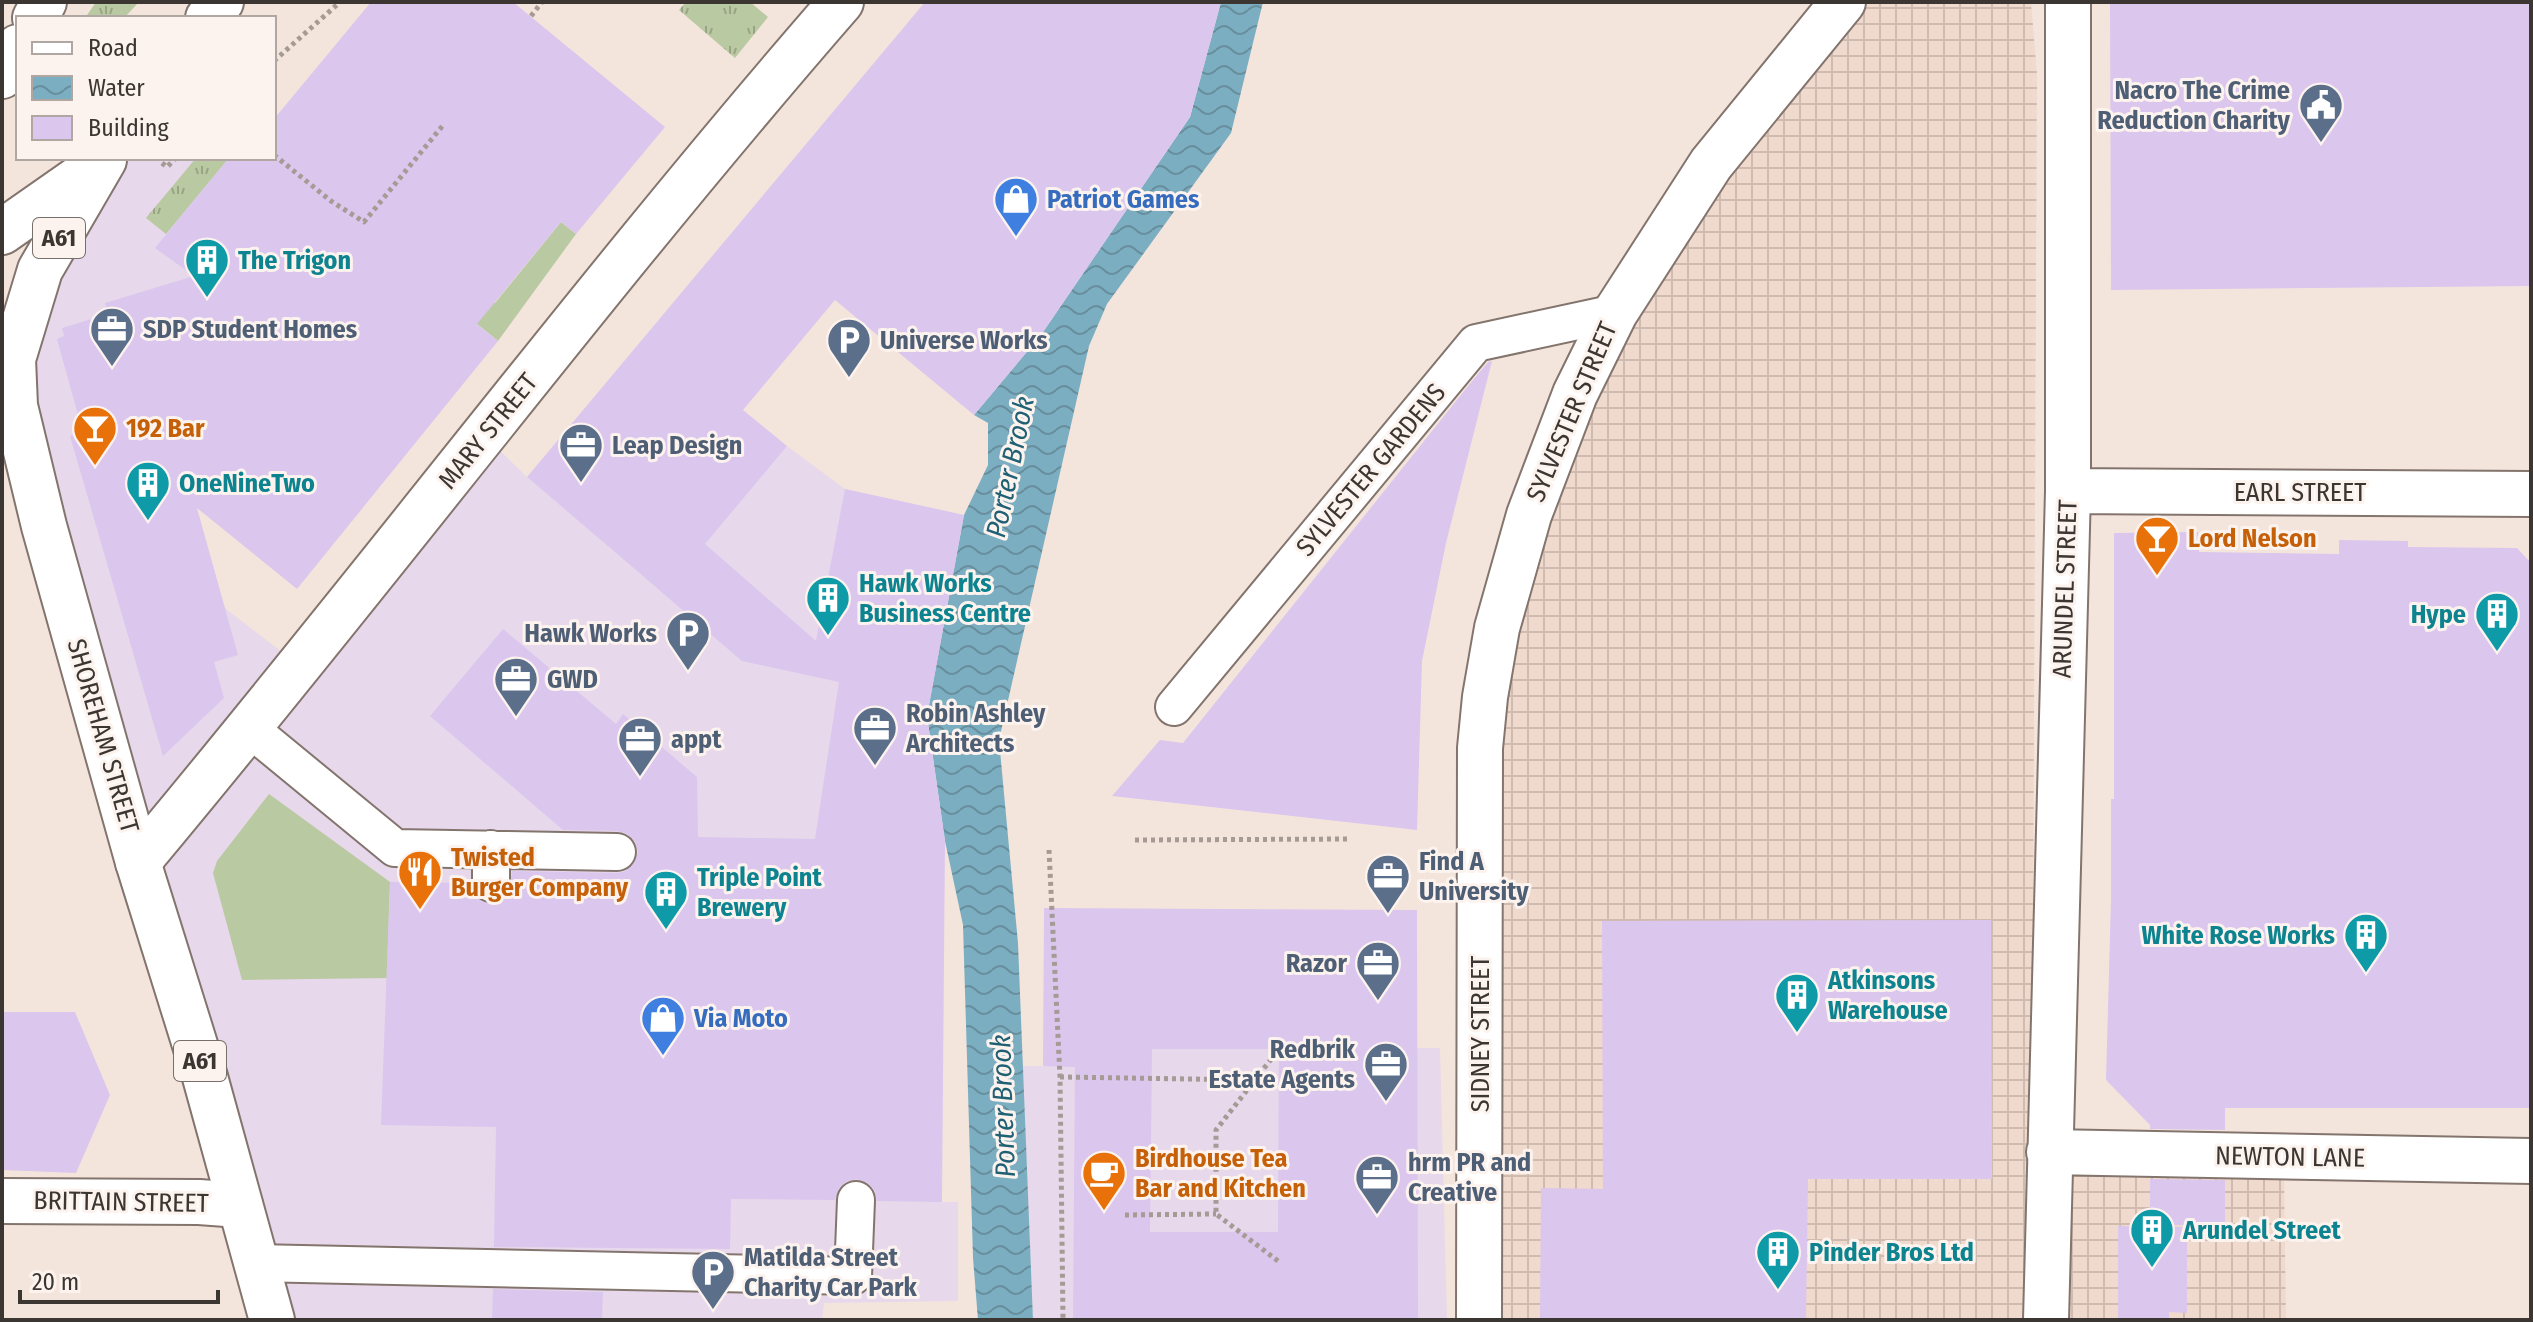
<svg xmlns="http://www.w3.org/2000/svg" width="2533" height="1322" font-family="'Fira Sans Condensed',sans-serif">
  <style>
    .commercial { fill: #e7d8eb }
    .industrial { fill: url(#industrial-grid) }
    .grass { fill: url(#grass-tufts) }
    .garden { fill: #b9c9a1 }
    .water { fill: url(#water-waves) }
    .building { fill: #dbc6ee; fill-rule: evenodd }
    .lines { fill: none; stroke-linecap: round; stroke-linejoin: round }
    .service-casing { stroke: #83756d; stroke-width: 40 }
    .minor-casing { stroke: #83756d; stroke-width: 48 }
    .trunk-casing { stroke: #83756d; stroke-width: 48 }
    .path { stroke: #a59a94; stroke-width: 5; stroke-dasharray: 4 4; stroke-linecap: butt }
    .service { stroke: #fff; stroke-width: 36 }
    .minor { stroke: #fff; stroke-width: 44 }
    .trunk { stroke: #fff; stroke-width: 44 }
    .labels { text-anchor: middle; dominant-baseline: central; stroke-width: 6; stroke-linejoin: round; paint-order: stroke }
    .shield { fill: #fdf3ee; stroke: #766f6b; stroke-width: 2 }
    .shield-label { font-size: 24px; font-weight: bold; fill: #3c3633 }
    .service-label { font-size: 26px; font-weight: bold; fill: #4e5e75; stroke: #fdf3ee; text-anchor: start }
    .shop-label { font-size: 26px; font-weight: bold; fill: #366cbe; stroke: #fdf3ee; text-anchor: start }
    .culture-label { font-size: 26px; font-weight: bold; fill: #0d838f; stroke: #fdf3ee; text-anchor: start }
    .street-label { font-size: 26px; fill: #3c3633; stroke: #fdf3ee }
    .food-label { font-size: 26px; font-weight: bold; fill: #c56008; stroke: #fdf3ee; text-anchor: start }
    .water-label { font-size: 28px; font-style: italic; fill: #206075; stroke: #fdf3ee }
  </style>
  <defs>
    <pattern id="industrial-grid" width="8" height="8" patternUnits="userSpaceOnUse" patternTransform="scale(2)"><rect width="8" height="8" fill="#f0d9cd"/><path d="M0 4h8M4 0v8" fill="none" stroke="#cfbbb0"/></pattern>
    <pattern id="grass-tufts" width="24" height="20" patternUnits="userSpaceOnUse" patternTransform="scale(2)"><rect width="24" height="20" fill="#b9c9a1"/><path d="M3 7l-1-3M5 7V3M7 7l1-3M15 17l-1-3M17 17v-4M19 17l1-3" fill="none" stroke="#98a484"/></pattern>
    <pattern id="water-waves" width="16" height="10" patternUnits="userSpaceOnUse" patternTransform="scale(2)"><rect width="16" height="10" fill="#7caec1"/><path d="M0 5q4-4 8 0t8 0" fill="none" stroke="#678e9d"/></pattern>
  </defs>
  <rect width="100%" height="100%" fill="#f4e5dc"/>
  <path class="commercial" d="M105 158H263L162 390 225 608 300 666 484 435 527 477 660 591 787 446 845 489 964 515 927 716 942 1202H958V1301L824 1303 822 1320H272L44 526 24 319Z
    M1440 1048 1447 1320H1033L1022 1066H1060L1105 1049Z"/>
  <path class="industrial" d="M1843 2H2031L2037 74 2032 1167H2284L2286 1320H1479L1480 748 1575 394Z"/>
  <path class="grass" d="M96 2H139L124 18H85Z
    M686 2H750L768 17 735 58 679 10Z
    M196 158H229L166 234 146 218Z"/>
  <path class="garden" d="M561 222 576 234 498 341 401 262 419 241 495 303Z
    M269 794 390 882 387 978 242 980 213 873 217 861Z"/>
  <path class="water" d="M1221 2H1263L1231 133 1107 304 1089 346 999 740 1018 943 1033 1320H978L973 1258 963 925 945 841 927 716 964 515 988 465V423L974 415 1041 335 1190 117Z"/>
  <path class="building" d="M371 2H513L665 127 576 234 561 222 477 324 498 341 297 589 197 508 238 655 214 662 224 698 163 756 70 436 83 433 57 339 64 336 62 328 108 314 105 303 194 276 155 248 229 158H274V119Z
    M925 2H1221L1190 117 1041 335 974 415 835 300 743 410 787 446 705 544 816 641 845 489 964 515 927 716 945 841 942 1202 877 1201 875 1191 868 1183 856 1179 846 1182 839 1188 835 1200 731 1199 730 1249 494 1247 496 1127 381 1125 390 882 470 883 473 893 480 901 492 904 501 901 509 894 512 871 617 873 626 871 634 863 638 852 635 841 627 834 617 831 563 830 430 716 503 629 616 724 623 714 697 777 698 837 815 839 839 682 742 661 527 477Z
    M2110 2H2531V286L2111 290Z
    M1492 361 1446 543 1422 661 1417 830 1112 796 1160 740 1183 743 1468 386 1488 362Z
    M2198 532 2199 552 2339 554V540L2408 541V547L2517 548 2531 563V1108H2225V1130L2150 1129V1125L2106 1080 2111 899V799H2114V533Z
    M1044 908 1417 910 1418 1320H1073L1075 1067 1043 1066ZM1152 1049H1279L1278 1232H1150Z
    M1991 920 1992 1179H1808L1806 1320H1540L1541 1188 1603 1189 1602 921Z
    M2 1012H75L110 1095 76 1173 2 1170Z
    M2150 1179 2225 1180V1225H2150Z
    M2118 1226 2187 1227V1313L2169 1312V1320H2118Z
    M493 1289 603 1292 602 1320H492Z"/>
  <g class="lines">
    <g class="service-casing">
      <path id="service" d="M1174 707 1476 343 1615 313
        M249 728 395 848 617 852
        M491 849V883
        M255 1263 853 1276 856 1200"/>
    </g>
    <g class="minor-casing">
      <path id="minor" d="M2068 491 2531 494
        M138 862C376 578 598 281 841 2
        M2049 1152 2531 1161
        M2 1201 199 1202 240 1205
        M1479 1320 1480 748 1485 697 1497 628 1529 515 1575 394 1615 313 1711 164 1843 2
        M2046 1320 2068 491V2"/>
    </g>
    <g class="trunk-casing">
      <path id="trunk" d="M35 18 44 2
        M208 18 221 2
        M2 76 18 47
        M104 160 40 270 13 359 15 406 44 526 138 862 205 1077 272 1320
        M2 232 92 169"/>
    </g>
    <path class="path" d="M531 16 542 2
      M274 61 340 2
      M274 155 331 201 364 222 444 124
      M162 163 167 167 176 158
      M1135 840 1351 839
      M1049 850 1060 1077 1063 1320
      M1060 1077 1255 1080
      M1125 1215 1216 1214
      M1278 1261 1216 1214V1130L1279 1049"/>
    <use href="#service" class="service"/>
    <use href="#minor" class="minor"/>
    <use href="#trunk" class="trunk"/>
  </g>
  <defs>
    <g id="civic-pin" transform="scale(2.3)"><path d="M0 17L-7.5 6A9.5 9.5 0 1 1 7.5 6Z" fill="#5c6f8a" stroke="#fdf3ee"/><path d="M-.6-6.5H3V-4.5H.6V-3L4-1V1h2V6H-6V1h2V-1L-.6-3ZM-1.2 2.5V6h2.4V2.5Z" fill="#fff"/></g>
    <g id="shop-pin" transform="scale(2.3)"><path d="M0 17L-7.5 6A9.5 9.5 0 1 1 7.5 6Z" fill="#3f7fe0" stroke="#fdf3ee"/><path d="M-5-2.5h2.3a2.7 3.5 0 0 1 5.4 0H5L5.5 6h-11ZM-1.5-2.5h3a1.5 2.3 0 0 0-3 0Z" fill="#fff"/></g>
    <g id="building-pin" transform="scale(2.3)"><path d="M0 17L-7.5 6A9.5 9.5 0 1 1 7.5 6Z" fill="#0f9aa8" stroke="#fdf3ee"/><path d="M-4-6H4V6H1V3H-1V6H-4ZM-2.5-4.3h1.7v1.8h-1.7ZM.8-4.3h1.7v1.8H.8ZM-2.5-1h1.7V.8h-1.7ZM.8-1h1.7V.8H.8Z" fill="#fff"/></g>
    <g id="office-pin" transform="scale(2.3)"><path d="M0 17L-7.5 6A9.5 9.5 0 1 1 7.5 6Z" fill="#5c6f8a" stroke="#fdf3ee"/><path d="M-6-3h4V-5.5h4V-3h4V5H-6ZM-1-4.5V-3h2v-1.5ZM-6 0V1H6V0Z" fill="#fff"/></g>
    <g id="parking-pin" transform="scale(2.3)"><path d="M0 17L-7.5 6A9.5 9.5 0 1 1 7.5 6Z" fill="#5c6f8a" stroke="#fdf3ee"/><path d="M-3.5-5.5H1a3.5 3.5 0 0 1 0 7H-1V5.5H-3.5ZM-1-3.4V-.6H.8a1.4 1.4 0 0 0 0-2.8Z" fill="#fff"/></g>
    <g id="bar-pin" transform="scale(2.3)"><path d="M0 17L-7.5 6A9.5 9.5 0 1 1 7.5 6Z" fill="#e8710a" stroke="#fdf3ee"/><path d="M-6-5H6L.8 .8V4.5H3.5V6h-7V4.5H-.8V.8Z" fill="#fff"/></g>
    <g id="restaurant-pin" transform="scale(2.3)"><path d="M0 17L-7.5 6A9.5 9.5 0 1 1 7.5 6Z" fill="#e8710a" stroke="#fdf3ee"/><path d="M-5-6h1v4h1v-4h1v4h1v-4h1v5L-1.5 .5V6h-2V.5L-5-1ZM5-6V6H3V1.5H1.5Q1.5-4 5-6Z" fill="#fff"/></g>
    <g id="cafe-pin" transform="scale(2.3)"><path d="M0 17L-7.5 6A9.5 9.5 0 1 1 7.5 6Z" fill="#e8710a" stroke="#fdf3ee"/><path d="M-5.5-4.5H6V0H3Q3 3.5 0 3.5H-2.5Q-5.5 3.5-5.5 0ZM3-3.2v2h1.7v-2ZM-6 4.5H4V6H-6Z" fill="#fff"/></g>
  </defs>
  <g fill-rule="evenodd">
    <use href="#civic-pin" x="2321" y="105"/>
    <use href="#shop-pin" x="1016" y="199"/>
    <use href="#building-pin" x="207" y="260"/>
    <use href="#office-pin" x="112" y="329"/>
    <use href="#parking-pin" x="849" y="340"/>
    <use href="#bar-pin" x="95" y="428"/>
    <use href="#office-pin" x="581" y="445"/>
    <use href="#building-pin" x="148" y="483"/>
    <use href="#bar-pin" x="2157" y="538"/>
    <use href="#building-pin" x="828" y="598"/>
    <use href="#building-pin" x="2497" y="614"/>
    <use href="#parking-pin" x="688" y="633"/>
    <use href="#office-pin" x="516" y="679"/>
    <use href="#office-pin" x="875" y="728"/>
    <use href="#office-pin" x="640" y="739"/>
    <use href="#restaurant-pin" x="420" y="872"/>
    <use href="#office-pin" x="1388" y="876"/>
    <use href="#building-pin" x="666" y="892"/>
    <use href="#building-pin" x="2366" y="935"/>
    <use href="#office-pin" x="1378" y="963"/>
    <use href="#building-pin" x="1797" y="995"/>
    <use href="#shop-pin" x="663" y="1018"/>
    <use href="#office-pin" x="1386" y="1064"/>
    <use href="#cafe-pin" x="1104" y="1173"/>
    <use href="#office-pin" x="1377" y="1177"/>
    <use href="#building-pin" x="2152" y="1230"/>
    <use href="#building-pin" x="1778" y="1252"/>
    <use href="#parking-pin" x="713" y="1272"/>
  </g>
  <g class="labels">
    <g class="shield">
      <rect x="33" y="218" width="52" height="40" rx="6"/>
      <rect x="174" y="1041" width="52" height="40" rx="6"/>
    </g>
    <g class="shield-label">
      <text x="59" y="238">A61</text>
      <text x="200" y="1061">A61</text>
    </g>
    <g class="service-label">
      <text x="2290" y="90" text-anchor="end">Nacro The Crime<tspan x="2290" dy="30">Reduction Charity</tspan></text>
      <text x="143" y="329">SDP Student Homes</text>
      <text x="880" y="340">Universe Works</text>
      <text x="612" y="445">Leap Design</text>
      <text x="657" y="633" text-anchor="end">Hawk Works</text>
      <text x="547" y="679">GWD</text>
      <text x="906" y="713">Robin Ashley<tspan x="906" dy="30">Architects</tspan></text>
      <text x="671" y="739">appt</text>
      <text x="1419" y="861">Find A<tspan x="1419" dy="30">University</tspan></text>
      <text x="1347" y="963" text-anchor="end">Razor</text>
      <text x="1355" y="1049" text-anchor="end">Redbrik<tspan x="1355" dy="30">Estate Agents</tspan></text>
      <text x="1408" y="1162">hrm PR and<tspan x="1408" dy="30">Creative</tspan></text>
      <text x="744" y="1257">Matilda Street<tspan x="744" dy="30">Charity Car Park</tspan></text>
    </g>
    <g class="shop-label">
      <text x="1047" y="199">Patriot Games</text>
      <text x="694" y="1018">Via Moto</text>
    </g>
    <g class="culture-label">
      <text x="238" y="260">The Trigon</text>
      <text x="179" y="483">OneNineTwo</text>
      <text x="859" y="583">Hawk Works<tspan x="859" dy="30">Business Centre</tspan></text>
      <text x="2466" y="614" text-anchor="end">Hype</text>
      <text x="697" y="877">Triple Point<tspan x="697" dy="30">Brewery</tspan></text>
      <text x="2335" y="935" text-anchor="end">White Rose Works</text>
      <text x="1828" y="980">Atkinsons<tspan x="1828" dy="30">Warehouse</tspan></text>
      <text x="2183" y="1230">Arundel Street</text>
      <text x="1809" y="1252">Pinder Bros Ltd</text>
    </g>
    <g class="street-label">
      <text transform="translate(1572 412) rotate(-67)">SYLVESTER STREET</text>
      <text transform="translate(488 431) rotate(-51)">MARY STREET</text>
      <text transform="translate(1371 470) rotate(-50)">SYLVESTER GARDENS</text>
      <text x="2300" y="492">EARL STREET</text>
      <text transform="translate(2065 589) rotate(-88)">ARUNDEL STREET</text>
      <text transform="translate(103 736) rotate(74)">SHOREHAM STREET</text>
      <text transform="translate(1480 1034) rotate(-90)">SIDNEY STREET</text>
      <text transform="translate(2290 1157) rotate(1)">NEWTON LANE</text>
      <text transform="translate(121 1202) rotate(1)">BRITTAIN STREET</text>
    </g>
    <g class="food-label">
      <text x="126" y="428">192 Bar</text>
      <text x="2188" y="538">Lord Nelson</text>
      <text x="451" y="857">Twisted<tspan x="451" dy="30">Burger Company</tspan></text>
      <text x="1135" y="1158">Birdhouse Tea<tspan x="1135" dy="30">Bar and Kitchen</tspan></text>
    </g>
    <g class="water-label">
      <text transform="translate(1010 467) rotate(-78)">Porter Brook</text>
      <text transform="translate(1003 1106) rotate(-92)">Porter Brook</text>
    </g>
  </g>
  <rect width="2533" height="1322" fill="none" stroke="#3c3633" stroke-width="8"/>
  <rect x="16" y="16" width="260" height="144" fill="#fdf3ee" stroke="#b0a7a3" stroke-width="2"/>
  <rect x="32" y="42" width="40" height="12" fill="#ffffff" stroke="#b0a7a3" stroke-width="2"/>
  <text x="88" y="56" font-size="24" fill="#3c3633">Road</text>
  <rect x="32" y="76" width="40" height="24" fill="url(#water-waves)" stroke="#b0a7a3" stroke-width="2"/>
  <text x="88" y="96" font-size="24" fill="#3c3633">Water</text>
  <rect x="32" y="116" width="40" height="24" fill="#dbc6ee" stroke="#b0a7a3" stroke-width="2"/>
  <text x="88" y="136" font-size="24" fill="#3c3633">Building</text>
  <path d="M20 1290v12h198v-12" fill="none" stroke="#3c3633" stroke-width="4"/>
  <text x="32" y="1290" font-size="24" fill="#3c3633" stroke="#fdf3ee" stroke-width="6" paint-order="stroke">20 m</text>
</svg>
